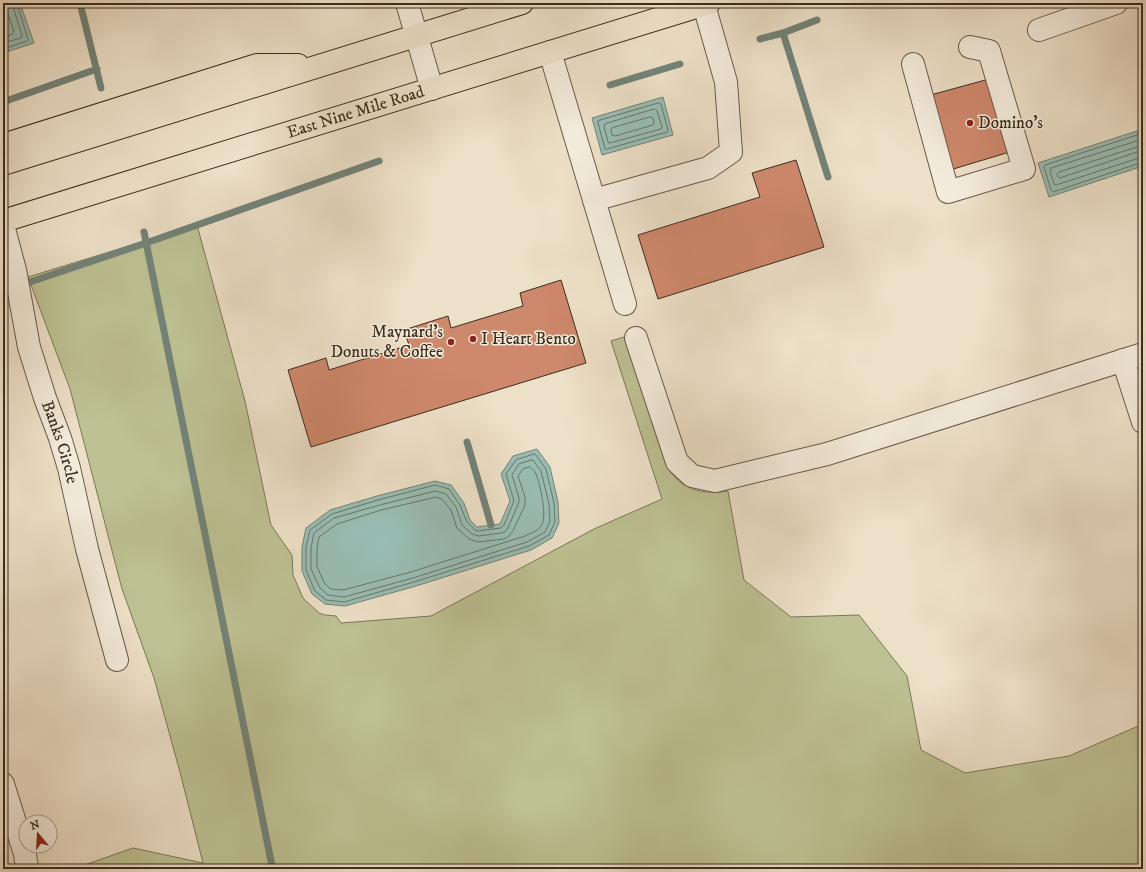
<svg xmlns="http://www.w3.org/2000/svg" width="1146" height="872" font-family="'IM FELL DW Pica',serif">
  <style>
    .green { fill: #bdc193; stroke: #7c7758 }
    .water { fill: #99bdb4; stroke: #738378 }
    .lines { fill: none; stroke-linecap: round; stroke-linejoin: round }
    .shore { stroke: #6a7568; stroke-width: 1 }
    .stream { stroke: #738378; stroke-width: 7 }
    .building { fill: #ce886c; stroke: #3b2d1d }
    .minor-casing { stroke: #685a48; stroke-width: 24 }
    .major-casing { stroke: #3b2d1d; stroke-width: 24 }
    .minor { stroke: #f3ebdb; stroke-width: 22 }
    .major { stroke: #ede0c8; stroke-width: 22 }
    .poi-dot { fill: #8f2418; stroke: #f3ebdb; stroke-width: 1.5 }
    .labels { text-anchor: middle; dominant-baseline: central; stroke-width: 3; stroke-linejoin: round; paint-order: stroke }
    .street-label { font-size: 17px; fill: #3b2d1d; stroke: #f3ebdb }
    .poi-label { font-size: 17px; fill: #3b2d1d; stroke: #f3ebdb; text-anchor: start }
  </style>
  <rect width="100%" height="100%" fill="#ede0c8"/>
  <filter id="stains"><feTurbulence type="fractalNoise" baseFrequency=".005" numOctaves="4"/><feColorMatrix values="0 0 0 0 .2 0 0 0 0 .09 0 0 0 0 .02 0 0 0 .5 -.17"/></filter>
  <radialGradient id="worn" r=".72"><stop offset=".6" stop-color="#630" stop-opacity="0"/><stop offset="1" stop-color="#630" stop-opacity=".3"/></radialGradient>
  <path class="green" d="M197 225 245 401 271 525 292 555 293 575 303 598 307 602 319 613 325 615 336 616 341 623 431 616 594 529 662 499 611 341 624 337 666 465C681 490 701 495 728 491L744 580 791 617 859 615 907 676 921 750 965 773 1069 756 1143 724V869H73L133 848 203 863 180 772 154 678 122 589 70 389 28 277Z"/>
  <path class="water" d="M3 3H20L34 43 3 53Z
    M663 97 673 135 602 155 592 118Z
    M1143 129V166L1049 197 1038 163Z
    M537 449 550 467 558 502 559 523 552 538 531 550 416 586 345 606 325 604 312 594 302 571V547L306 528 330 510 377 496 435 481 451 485 464 503 470 520 477 527 500 524 510 501 501 474 513 456Z"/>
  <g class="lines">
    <path class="shore" d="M3 37 13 34 14 32 6 8V3
      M3 43 21 38 22 36 12 3
      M3 49 27 41 28 40 17 3
      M659 103 661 104 668 130 667 132 607 149H605L598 123V121Z
      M655 109 657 111 662 127 661 129 610 143 608 142 604 126 605 124Z
      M651 117 653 118 654 123 653 125 615 136 612 135 611 130 612 128Z
      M1143 133 1045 165 1044 167 1051 190 1053 192 1143 162
      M1143 139 1051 168 1050 171 1054 184 1056 185 1139 158 1143 157
      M1143 145 1059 172 1057 175 1058 177 1060 178 1137 152 1143 151
      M535 454 546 469 554 503 555 522 549 535 529 546 414 582 344 602 326 600 315 591 306 570V547L310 530 332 514 378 500 435 485 449 489 460 505 467 522 475 530 478 531 501 528 504 525 514 501 506 474 516 460Z
      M533 460 541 471 549 504 550 521 545 532 527 542 413 578 344 597 328 595 320 588 311 569V548L314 533 334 518 380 505 435 491 446 494 456 507 462 525 472 534 479 536 501 533 505 532 508 528 519 502V498L512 475 519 464Z
      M530 467C532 469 535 471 536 474 540 484 548 518 541 526 538 531 529 534 525 536L411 572 343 590 331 589 325 584 317 567V548L319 537 337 524 381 510 436 497 442 499 451 510 457 528 469 539 478 542 504 539 509 536 513 531 525 505V497L518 476 523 469Z"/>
    <path class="stream" d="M80 3 101 88
      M869 4 874 3
      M783 33 828 177
      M760 39 783 33 817 20
      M610 85 680 64
      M3 102 97 69
      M144 232 272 866 270 869
      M30 282 146 243 379 161
      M3 290H5
      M467 442 491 525"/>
  </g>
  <path class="building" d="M989 79 1013 151 950 170 927 96Z
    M796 160 824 247 658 299 638 235 760 197 752 173Z
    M561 280 586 363 311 447 288 370 326 358 329 370 409 345 404 330 448 316 451 328 523 306 520 293Z"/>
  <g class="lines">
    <g class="minor-casing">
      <g id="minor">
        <path d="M407 3 432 89"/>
        <path d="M1039 30 1116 3"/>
        <path d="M550 52 625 304"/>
        <path d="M913 64 948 192 1024 169 989 51 970 47"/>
        <path d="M594 200 708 168 731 152 726 82 704 5"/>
        <path id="s1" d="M3 225 15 270 29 347 45 398 60 438 69 468 87 549 117 660"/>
        <path d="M636 338 677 462 692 476 715 481 827 454 1143 354"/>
        <path d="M1123 360 1143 422"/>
        <path d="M3 784 25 854 27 869"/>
      </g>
    </g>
    <g class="major-casing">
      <g id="major">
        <path d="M3 145 257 65H298"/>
        <path d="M3 164 522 3"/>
        <path id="s2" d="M3 221 709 3"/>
      </g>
    </g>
    <use href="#minor" class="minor"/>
    <use href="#major" class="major"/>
  </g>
  <g class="poi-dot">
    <circle cx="970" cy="123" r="4"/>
    <circle cx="473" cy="339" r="4"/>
    <circle cx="451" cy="342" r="4"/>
  </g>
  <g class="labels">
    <g class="street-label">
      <text stroke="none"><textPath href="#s2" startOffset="369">East Nine Mile Road</textPath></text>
      <text stroke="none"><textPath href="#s1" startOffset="225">Banks Circle</textPath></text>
    </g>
    <g class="poi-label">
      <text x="978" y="123">Domino's</text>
      <text x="443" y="332" text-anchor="end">Maynard's<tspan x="443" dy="20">Donuts &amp; Coffee</tspan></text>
      <text x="481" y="339">I Heart Bento</text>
    </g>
  </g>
  <rect width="1146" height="872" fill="none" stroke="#ede0c8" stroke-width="16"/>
  <rect x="4" y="4" width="1138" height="864" fill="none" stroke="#3b2d1d" stroke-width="2"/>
  <rect x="8" y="8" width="1130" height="856" fill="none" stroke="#3b2d1d"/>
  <g transform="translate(38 834) rotate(342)"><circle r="19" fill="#f3ebdb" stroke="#a99f8f"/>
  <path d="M0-3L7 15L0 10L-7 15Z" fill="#8f2418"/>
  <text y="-6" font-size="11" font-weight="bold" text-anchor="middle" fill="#3b2d1d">N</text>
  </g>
  <rect width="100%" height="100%" filter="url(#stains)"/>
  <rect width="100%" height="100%" fill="url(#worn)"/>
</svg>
